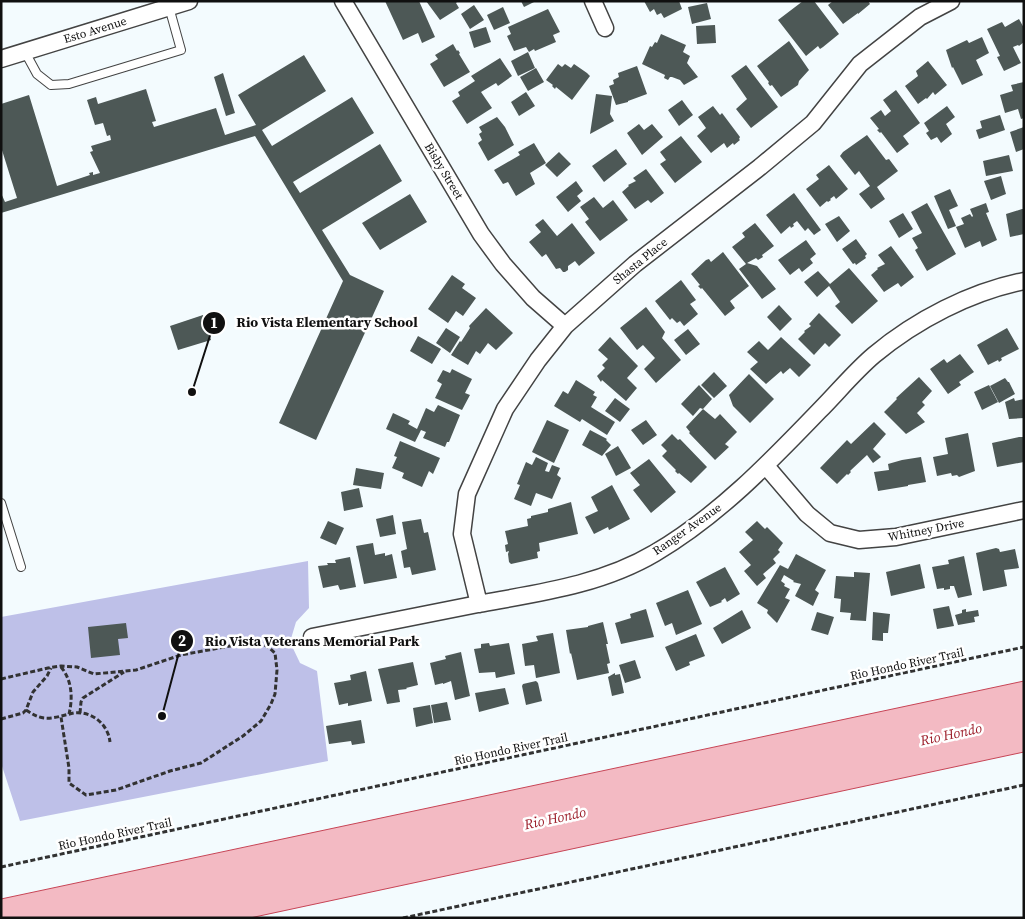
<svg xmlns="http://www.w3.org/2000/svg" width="1025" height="919" font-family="'Source Serif 4',serif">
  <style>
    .green { fill: #bec0e8 }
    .water { fill: #f3bac3; stroke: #c74556 }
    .building { fill: #4d5856 }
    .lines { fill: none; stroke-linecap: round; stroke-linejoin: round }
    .service-casing { stroke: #434343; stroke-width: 10 }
    .minor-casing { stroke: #434343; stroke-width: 19 }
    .path { stroke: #323232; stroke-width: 3; stroke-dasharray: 5 2.5; stroke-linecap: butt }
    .service { stroke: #fff; stroke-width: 8 }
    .minor { stroke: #fff; stroke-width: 16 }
    .labels { text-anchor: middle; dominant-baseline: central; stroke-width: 5; stroke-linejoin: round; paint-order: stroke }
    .street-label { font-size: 12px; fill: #101010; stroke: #fff }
    .water-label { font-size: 14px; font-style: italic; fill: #9c1e2a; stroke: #fff }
    .leader { fill: none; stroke: #101010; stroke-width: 2 }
    .callout-dot { fill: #101010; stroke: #fff; stroke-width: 2 }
    .mark-label { font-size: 15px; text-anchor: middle; font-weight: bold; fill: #fff }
    .callout-label { font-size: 14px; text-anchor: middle; font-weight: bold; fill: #101010; stroke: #fff; stroke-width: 5; stroke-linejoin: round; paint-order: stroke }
  </style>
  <rect width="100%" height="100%" fill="#f3fbfe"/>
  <path class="green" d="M308 561 309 608 296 622 290 642 300 663 317 671 328 761 20 821 1 763V617Z"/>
  <path class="water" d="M1024 681V752L250 918H1V899Z"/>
  <path class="building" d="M385 1H419L435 37 422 43 418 33 403 40Z
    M426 1H458L456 3 459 8 440 20Z
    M521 1H536L524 7Z
    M644 1H679L682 9 664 18 661 13 657 15 654 9 650 12Z
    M803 1H814L839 34 823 47 820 49 818 46 806 56 778 20Z
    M833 1H868L870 4 858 14V13L843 24 828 5Z
    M707 3 711 19 692 24 688 7Z
    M474 5 484 20 470 29 461 14Z
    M503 7 510 23 494 30 487 15Z
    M548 9 560 32 553 35 556 42 535 51 534 49 529 52 526 47 514 51 507 36 511 34 508 27Z
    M1019 19 1024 28V42L1019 46 1018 45 1013 47 1021 63 1004 71 997 57 1000 56 987 29 1002 22 1005 27Z
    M715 25 716 43 697 44 696 26Z
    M486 27 491 42 474 48 469 32Z
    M661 34 686 45 683 52 690 56 687 63 698 77 684 85 680 80 672 77H670L668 80 664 78 665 75 642 64 650 46 652 47 655 42 657 43Z
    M982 37 989 53 976 60 983 75 962 85 953 67 952 68 946 50 967 40 969 43Z
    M789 41 809 70 799 81 798 85 781 97 772 85 770 86 768 83 769 82 757 66Z
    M453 44 457 51 458 50 460 53 459 54 470 72 444 87 430 64 438 59 435 55Z
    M528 52 535 68 518 76 511 61Z
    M304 55 326 91 262 130 272 146 352 97 374 133 293 182 300 193 380 144 402 181 322 230 350 275 384 291 316 440 279 423 343 281 255 136 1 213V193L5 202 17 198 1 147V104L29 95 57 186 90 175 89 173 93 172V175L100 173 90 152 93 151 91 146 111 140 110 135 107 136 103 123 95 125 87 100 96 97 98 104 146 89 156 121 152 122 154 127 216 108 225 135 256 125 238 95Z
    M500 58 512 76 498 86 496 83 481 92 492 108 467 124 452 101 460 96 458 92 475 81 471 76Z
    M928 61 947 85 935 95 933 92 927 99 926 98 918 104 905 86 918 76 916 71Z
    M558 64 562 67 565 64 571 68 574 64 587 73 590 76 572 100 556 87 555 89 552 86 553 85 546 80Z
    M746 65 778 107 751 128 736 109 747 99 731 76Z
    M637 66 647 94 628 101V102L616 105 609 86 614 84 613 80 619 77 618 73Z
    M536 68 544 82 528 91 520 77Z
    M223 73 235 113 226 116 214 77Z
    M1024 82V118L1021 119 1018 109 1005 113 1000 95 1013 91 1011 85Z
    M896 90 920 123 903 136 909 144 897 153 881 132 880 133 877 130 879 129 870 118 881 110 885 116 891 111 883 100Z
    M526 92 535 106 519 116 511 102Z
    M596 94 612 96 610 114 614 121 590 134Z
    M682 100 693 115 679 126 668 110Z
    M713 106 720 115 722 113 740 137 739 139 740 140 734 145 733 143 727 148 724 143 711 153 697 136 706 128 698 117Z
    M947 106 955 117 946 124 952 134 941 143 937 137 931 140 926 133 929 131 924 123Z
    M1000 115 1005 130 979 139 976 130 982 128 980 121Z
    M497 117 505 127 514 145 488 161 478 143 482 140 479 134 482 132 479 127Z
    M639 124 644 130 652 124 663 137 642 155 627 133Z
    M1024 127V149L1016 152 1010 132Z
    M867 135 886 160 889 159 898 171 877 187 885 199 871 209 859 194 870 186 859 171 855 175 840 156 843 152Z
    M681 136 702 162 675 183 660 164 666 160 660 152Z
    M534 143 546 163 530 173 535 184 516 196 508 182 503 184 494 170 520 155 518 152Z
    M616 149 627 164 604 182 592 166Z
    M559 152 571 164 557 177 545 165Z
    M1009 155 1013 171 986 176 983 161Z
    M829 165 848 189 836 199 834 196 830 199 831 200 828 202 827 201 820 207 806 189 819 179 816 175Z
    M646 169 664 193 651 203 648 200 635 209 622 192 629 186 628 185 636 181 633 178Z
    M1001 176 1006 194 991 200 984 181Z
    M576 181 583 191 577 196 581 201 568 212 556 197Z
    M950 189 958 206 949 210 956 226 948 229 934 196Z
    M794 193 821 230 814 235 808 228 805 231 797 221 793 224 794 226 791 228 790 226 781 234 766 215Z
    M410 194 427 222 380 250 362 223Z
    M594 197 603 208 613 200 628 220 600 241 585 222 589 219 580 207Z
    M927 203 956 254 927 271 915 250 918 248 912 238 922 233 911 212Z
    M986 203 989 212 986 213 997 240 982 247 980 241 965 248 956 227 964 224 961 218 970 214 972 217 973 216 970 209Z
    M1022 209H1024V234L1010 237 1006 214Z
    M903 213 913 229 899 238 889 221Z
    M839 216 850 231 837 242 825 224Z
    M543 219 557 236 572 223 595 253 579 266 575 261 568 266V270L565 272H563L560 268 556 269 546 254 542 257 529 242 541 232 535 225Z
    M755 223 774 246 762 255 763 257 758 260 756 258 747 263 757 266 776 289 762 299 739 269 746 264 732 247 745 237 742 233Z
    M856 239 867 254 865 256 866 258 856 265 855 263 853 264 842 249Z
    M806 240 816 254 810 259 813 263 802 272 799 268 790 275 778 260Z
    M891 246 914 277 901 287 898 283 884 292 871 275 878 269 877 268 885 264 878 255Z
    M723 252 749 286 730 301 735 308 725 316 702 288 701 289 698 286 700 285 691 274 706 260 709 259 711 262Z
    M849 268 878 301 852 324 835 306 840 302 829 286 817 297 804 282 818 271 830 284Z
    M452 275 465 284 462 288 476 298 463 316 456 311 448 323 428 309Z
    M681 280 696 300 690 304 698 314 684 326 680 321 677 323 672 318 670 320 655 301Z
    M779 305 792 319 780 331 767 317Z
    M646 307 665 332 662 338 681 360 656 383 644 369 655 358 643 345 637 350 620 328Z
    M486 308 513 333 496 350 488 343 480 354 476 351 468 365 451 355 460 341 461 342 470 328 469 326Z
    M819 313 841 335 829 347 825 343 814 355 798 339 805 332 804 331 811 326 809 324Z
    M203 315 211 340 178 350 170 326Z
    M446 328 460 337 450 353 436 343Z
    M1007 328 1019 349 1001 358 1002 360 999 362 998 360 988 365 977 345Z
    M688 329 700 344 686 355 674 340Z
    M418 336 441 349 432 364 410 351Z
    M610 337 638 366 627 378 637 388 626 401 602 380 601 382 597 376 605 368 602 365 608 359 598 350Z
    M781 337 811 365 799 377 790 368 783 374 781 371 766 384 750 369 758 362 747 352 759 341 768 350Z
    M960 354 974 372 959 382 961 385 948 394 930 369 944 359 947 363Z
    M452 369 472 379 465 393 470 395 462 410 435 398 442 384 437 381 443 370 450 373Z
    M714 372 727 386 714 398 701 385Z
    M749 374 774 399 750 423 733 406 729 395Z
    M919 377 932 391 922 402 925 405 917 413 925 422 906 434 884 412 897 399 896 398Z
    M1005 378 1008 382H1009L1015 394 999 403 990 386Z
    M576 380 595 392 593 395 597 397 591 407 615 422 607 435 582 419 580 422 554 406 563 391 568 394Z
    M699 385 712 399 703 409 700 408 693 416 681 404Z
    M989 385 998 402 982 410 974 392Z
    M615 398 630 409 620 422 605 411Z
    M1014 398 1015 401 1024 399V418L1009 419 1005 402Z
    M438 405 460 415 449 442H447L445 447 423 438 426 432 421 430 415 442 386 429 393 413 410 421 408 424 417 429 426 408 434 412Z
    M703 409 715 419 720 414 737 432 725 444 729 447 715 460 689 433 690 432 686 427Z
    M547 420 569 430 554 463 532 452Z
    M646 420 657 435 643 445 631 430Z
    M874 422 886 434 873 449 881 457 873 463 867 455 850 471 851 472 848 475 847 474 837 484 820 468 847 440 851 444Z
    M590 430 607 439 606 440 611 445 602 456 582 445Z
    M968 433 975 471 959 477 957 475 952 476 951 473 937 476 933 457 948 454 945 438Z
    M672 434 678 440 680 439 707 467 691 483 679 473 678 474 675 471 676 470 662 456 667 451 661 445Z
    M1019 437H1024V462L997 467 992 443Z
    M400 441 440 458 433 474 429 471 422 487 402 478 404 473 392 468 397 457 394 456Z
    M618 446 631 468 616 476 605 454Z
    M536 457 548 463 545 471 549 472 552 465 560 468 557 475 561 478 552 499 536 493 531 506 514 499 520 485 517 484 526 462 532 465Z
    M921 457 926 482 908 485V486L878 491 874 472 889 470 888 464 902 460Z
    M649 459 676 492 651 513 633 490 640 485 630 473Z
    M356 468 384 473 381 489 353 485Z
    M612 485 630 519 609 530 608 527 594 534 585 517 598 511 591 497Z
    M359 488 363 507 344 511 341 492Z
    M571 502 578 534 539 543 540 551 537 552 538 558 511 564 509 562 508 554 509 551 506 552 505 545 508 544 505 531 528 526 527 519 531 518V516L548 512V509Z
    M393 515 396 534 380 537 376 519Z
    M421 519 424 533 428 532 436 570 412 575 410 567 404 568 401 551 407 549 402 522Z
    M328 521 344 528 336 545 320 538Z
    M757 521 765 529 767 527 783 543 778 550 780 552 773 559 776 563 763 574 766 578 757 586 744 571 751 565 739 552 753 540 745 532Z
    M373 543 375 555 385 553V556L392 554 397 578 364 584 356 546Z
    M996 548 999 549 1000 552 1015 549 1019 568 1004 570 1007 586 983 591 976 553Z
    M796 554 826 570 815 590 819 593 813 606 795 596 801 584 793 582 794 581 784 575 781 581 785 584 784 586 790 589 785 598 790 600 777 623 767 613 768 610 757 603 780 565 788 569Z
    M964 556 972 595 958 598 954 586H950V589L944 590V588L937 589 932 567 949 564 948 560Z
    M350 557 356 587 340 590 338 585 323 588 318 566 328 565 327 563H336L335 560Z
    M920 564 925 588 891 596 886 572Z
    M725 567 740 594 727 602 725 598 721 601 722 602 710 607 696 582Z
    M854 572 870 573 866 621 850 620 851 613 840 612 841 599 834 598 836 576 854 577Z
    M688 590 702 624 676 635 672 623 665 626 656 603Z
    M949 606 954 626 937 629 933 609Z
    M646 609 654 637 621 644 615 623 631 618 630 614Z
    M966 609V612L978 610 979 616 974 617 975 622 958 625 955 615 962 613V610Z
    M742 610 751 628 722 644 713 628Z
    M817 612 834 617 828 635 811 630Z
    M873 612 890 614 888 633H883V641L872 640Z
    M603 622 608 644H606L610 663 607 664 609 673 577 680 571 653 570 654 566 630 588 627V626Z
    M126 623 128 638 118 639 120 655 91 658 88 627Z
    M553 633 560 673 536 678 534 665 525 666 522 644 538 641 536 636Z
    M696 634 705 656 689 662 690 665 676 671 665 647Z
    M489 643 490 646 509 643 515 674 496 678 495 672 479 673 474 649 481 648V644Z
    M461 652 470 696 455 700 451 681 443 684V683L435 685 430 663 446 659 445 656Z
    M635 660 641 678 625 683 619 665Z
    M413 662 418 685 406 688 407 689 398 690 400 702 387 704 378 669Z
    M366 671 372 701 348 706V703L339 705 334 683 351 680 350 675Z
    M615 673V675L620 674 624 693 612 696 608 677Z
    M536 681 538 683 542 701 526 705 522 686 523 684Z
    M505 688 509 704 479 712 475 693Z
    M447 702 451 720 434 723 431 705Z
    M430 705 433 723 416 727 413 708Z
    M361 720 365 743 352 745 351 741 329 744 326 726Z"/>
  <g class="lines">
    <g class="service-casing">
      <path id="service" d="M25 52 37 74 51 85 69 84 181 50 169 7
        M1 503 21 567"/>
    </g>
    <g class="minor-casing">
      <path id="minor" d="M343 1 481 234 503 264 533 298 565 326
        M593 1 605 28
        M1 59 189 1
        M766 466 807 514 830 533 859 540 896 537 1024 510
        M479 604 462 534 467 494 505 409 538 360 565 326 635 264 760 167 813 123 860 64 920 17 951 1
        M312 637C367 626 422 615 478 604 538 593 601 585 655 553 718 516 769 463 819 411 837 393 854 372 874 355 916 320 970 292 1024 281"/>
    </g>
    <path class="path" d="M61 667C72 680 73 698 69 714
      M1 679 48 668 61 666 77 667 94 674 136 670 181 655 230 646 259 644 267 646 275 653 277 670 275 694 271 704 261 721 243 736 201 763 170 771 116 790 86 795 69 783V768L61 717
      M26 710C32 714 37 717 44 718 54 719 64 715 74 713 92 711 108 724 110 742
      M80 713 81 702 83 698 124 672
      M1 719 23 713 26 710 33 692 47 676 51 668
      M1 867 1024 647
      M403 918 1024 785"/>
    <use href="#service" class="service"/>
    <use href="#minor" class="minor"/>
  </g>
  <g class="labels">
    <g class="street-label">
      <text transform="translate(95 30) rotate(-17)">Esto Avenue</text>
      <text transform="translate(444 171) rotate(59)">Bisby Street</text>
      <text transform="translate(640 261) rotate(-39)">Shasta Place</text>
      <text transform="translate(687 529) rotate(-35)">Ranger Avenue</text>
      <text transform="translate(926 530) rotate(-11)">Whitney Drive</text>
      <text transform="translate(907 664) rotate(-12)">Rio Hondo River Trail</text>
      <text transform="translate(511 749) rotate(-12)">Rio Hondo River Trail</text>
      <text transform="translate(115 834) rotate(-12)">Rio Hondo River Trail</text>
    </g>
    <g class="water-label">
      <text transform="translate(951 734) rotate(-12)">Rio Hondo</text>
      <text transform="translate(555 818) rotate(-12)">Rio Hondo</text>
    </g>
  </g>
  <path class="leader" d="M192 392L214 323M162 716L182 641"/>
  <g class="callout-dot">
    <circle cx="192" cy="392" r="5"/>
    <circle cx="162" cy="716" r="5"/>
    <circle cx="214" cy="323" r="12"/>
    <circle cx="182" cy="641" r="12"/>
  </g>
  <g class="mark-label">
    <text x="214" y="328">1</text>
    <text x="182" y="646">2</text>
  </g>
  <g class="callout-label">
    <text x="327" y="327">Rio Vista Elementary School</text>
    <text x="312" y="646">Rio Vista Veterans Memorial Park</text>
  </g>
  <rect width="1025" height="919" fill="none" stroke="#101010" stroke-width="5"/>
</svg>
